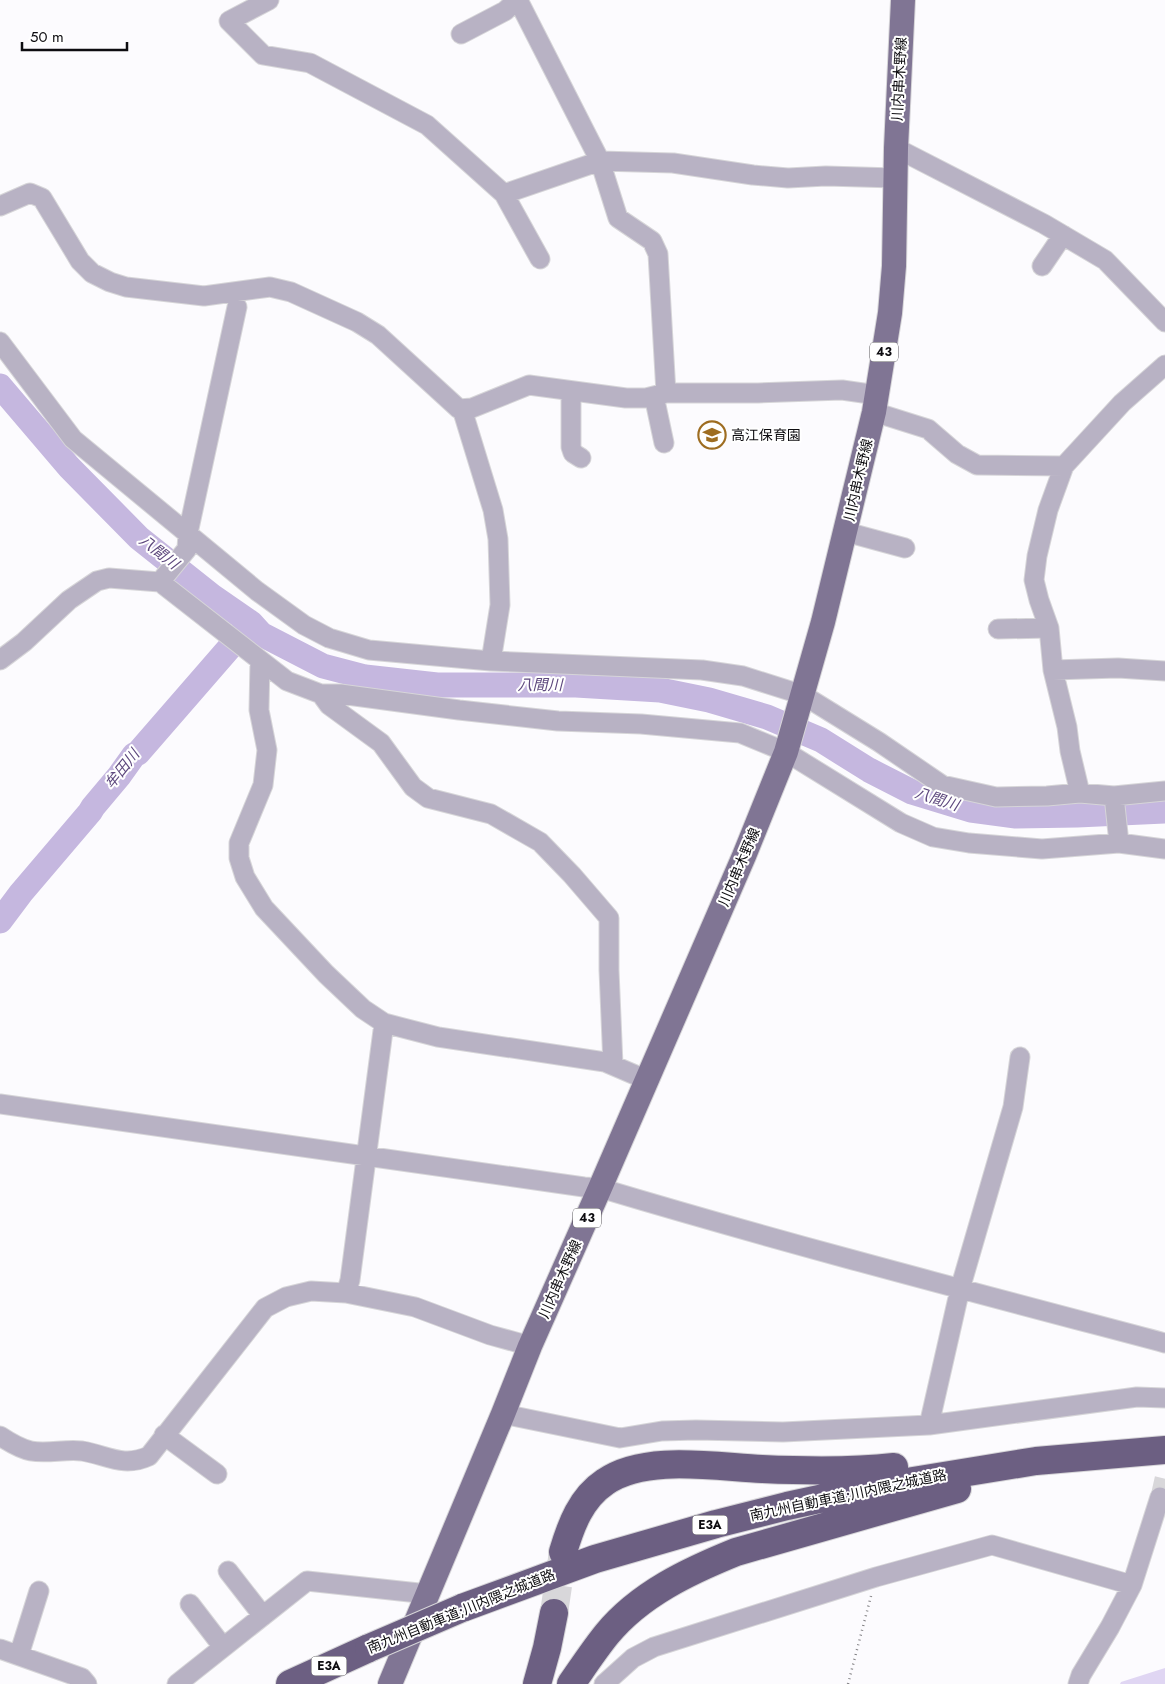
<svg xmlns="http://www.w3.org/2000/svg" width="1165" height="1684" font-family="Jost,'Noto Sans JP',sans-serif">
  <style>
    .green { fill: #e0d6f3 }
    .lines { fill: none; stroke-linecap: round; stroke-linejoin: round }
    .river { stroke: #c5b7df; stroke-width: 25 }
    .minor-tunnel { stroke: #d8d7da; stroke-width: 19; stroke-dasharray: 19 9; stroke-linecap: butt }
    .highway-tunnel { stroke: #d8d7da; stroke-width: 28; stroke-dasharray: 28 14; stroke-linecap: butt }
    .minor-casing { stroke: #d6d5d8; stroke-width: 21 }
    .major-casing { stroke: #d6d5d8; stroke-width: 26 }
    .highway-casing { stroke: #d6d5d8; stroke-width: 30 }
    .path { stroke: #848386; stroke-width: 2.5; stroke-dasharray: 1 4; stroke-linecap: butt }
    .minor { stroke: #b8b2c4; stroke-width: 19 }
    .major { stroke: #807594; stroke-width: 24 }
    .highway { stroke: #6c5f82; stroke-width: 28 }
    .highway-bridge-casing { stroke: #d6d5d8; stroke-width: 30; stroke-linecap: butt }
    .highway-bridge { stroke: #6c5f82; stroke-width: 28 }
    .labels { text-anchor: middle; dominant-baseline: central; stroke-width: 4; stroke-linejoin: round; paint-order: stroke }
    .shield { fill: #fff; stroke: #565558; stroke-width: 1 }
    .shield-label { font-size: 12px; font-weight: bold; fill: #0d0c10 }
    .street-label { font-size: 14px; fill: #0d0c10; stroke: #fff }
    .poi-label { font-size: 14px; fill: #0d0c10; stroke: #fff; text-anchor: start }
    .water-label { font-size: 15px; font-style: italic; fill: #5d487d; stroke: #fff }
  </style>
  <rect width="100%" height="100%" fill="#fcfbfe"/>
  <path class="green" d="M1165 1668V1684H1120L1121 1682Z"/>
  <g class="lines">
    <path class="river" d="M0 386 69 467 139 538 212 596 251 623 261 634 323 666 365 677 437 685H576L660 690 709 700 767 717 821 740 869 770 912 792 971 810 1016 816 1077 815 1165 811
      M0 921 21 893 90 812 93 807 119 776 134 755 138 753 251 623"/>
    <path class="minor-tunnel" d="M1160 1497 1165 1475"/>
    <path class="highway-tunnel" d="M554 1613 563 1552"/>
    <g class="minor-casing">
      <path id="minor" d="M269 0 229 21 263 55 310 63 427 125 504 194 600 161 673 163 753 175 788 178 826 176 895 178
        M518 0 600 161 618 218 652 241 658 254 666 393
        M461 34 505 11 517 0
        M896 148 1044 224 1105 260 1165 322
        M504 194 540 259
        M0 206 30 193 42 198 80 261 92 273 110 282 126 287 204 296 270 287 291 292 357 322 378 335 459 409 472 408 529 385 626 398H646L666 393H758L842 390 877 395
        M1042 266 1063 235
        M0 342 73 439 257 591 304 625 329 638 369 650 491 661 702 670 743 676 803 695 879 742 942 785 996 797 1047 796 1080 793 1114 796 1165 791
        M571 391V447L573 453 581 458
        M654 396 664 443
        M462 409 493 510 498 539 500 605 491 661
        M874 412 928 429 957 454 977 465 1064 466
        M846 532 905 548
        M160 582 187 549 188 533 237 307
        M998 629 1049 628
        M0 660 24 642 69 600 97 581 109 578 160 582 287 681 321 694H340L459 710 558 721 641 724 740 733 786 752 901 823 933 837 969 843 1042 849 1119 843 1165 849
        M260 660 259 710 267 750 263 785 239 843V858L245 877 264 908 326 974 363 1009 384 1023 438 1037 605 1062 647 1080
        M1053 670 1118 668 1165 671
        M321 694 329 705 381 743 413 787 428 798 491 814 540 842 572 875 609 918V970L613 1065
        M1080 793 1070 751 1067 727 1053 670 1049 628 1039 600 1034 580 1037 556 1048 510 1064 466 1122 403 1165 365
        M1114 796 1119 843
        M0 1104 584 1187 600 1188C787 1244 976 1293 1165 1343
        M346 1293 350 1280 384 1023
        M503 1414 620 1438 662 1431 696 1430 783 1432 929 1425 1137 1397 1165 1398
        M929 1425 960 1289 1013 1107 1020 1057
        M164 1435 217 1474
        M0 1436C9 1442 21 1449 31 1451 47 1454 65 1449 82 1451 107 1455 123 1468 149 1456L265 1308 286 1297 311 1291 346 1293 415 1307 490 1335 530 1346
        M228 1571 263 1616
        M190 1604 223 1647
        M0 1649 82 1678 87 1684
        M19 1655 39 1591
        M177 1684 307 1581 428 1594
        M604 1684 633 1658 654 1647 876 1577 992 1545 1132 1585
        M1078 1684 1081 1675 1110 1627 1132 1585 1160 1497"/>
    </g>
    <g class="major-casing">
      <path id="major" d="M390 1684 503 1414 530 1346 600 1188 744 856 786 752 823 622 874 412 890 313 894 266 896 148 903 0"/>
    </g>
    <g class="highway-casing">
      <path id="highway" d="M563 1552C571 1525 581 1498 605 1482 645 1454 716 1467 762 1469 806 1471 850 1472 894 1467
        M462 1608 595 1559 716 1524 787 1506 870 1488 1036 1461 1165 1450
        M290 1684 369 1648
        M537 1684 547 1648 554 1613
        M571 1684C583 1667 594 1650 607 1634 640 1594 689 1571 736 1552L957 1489"/>
    </g>
    <path class="path" d="M848 1684 871 1596"/>
    <use href="#minor" class="minor"/>
    <use href="#major" class="major"/>
    <use href="#highway" class="highway"/>
    <g class="highway-bridge-casing">
      <path id="highway-bridge" d="M369 1648 462 1608"/>
    </g>
    <use href="#highway-bridge" class="highway-bridge"/>
  </g>
  <defs>
    <g id="school-ring" transform="scale(1.4375)"><circle r="9.5" fill="#fff" stroke="#9e6d21" stroke-width="1.5"/><path d="M0-5L7-2L0 1L-7-2ZM-4 1L0 2.5L4 1V4Q0 6-4 4Z" fill="#9e6d21"/></g>
  </defs>
  <g fill-rule="evenodd">
    <use href="#school-ring" x="712" y="435"/>
  </g>
  <g class="labels">
    <g class="shield">
      <rect x="870" y="342.5" width="28" height="19" rx="4"/>
      <rect x="573" y="1208.5" width="28" height="19" rx="4"/>
      <rect x="692.5" y="1515.5" width="35" height="19" rx="4"/>
      <rect x="311.5" y="1656.5" width="35" height="19" rx="4"/>
    </g>
    <g class="shield-label">
      <text x="884" y="352">43</text>
      <text x="587" y="1218">43</text>
      <text x="710" y="1525">E3A</text>
      <text x="329" y="1666">E3A</text>
    </g>
    <g class="street-label">
      <text transform="translate(899 79) rotate(-87)">川内串木野線</text>
      <text transform="translate(858 480) rotate(-77)">川内串木野線</text>
      <text transform="translate(739 867) rotate(-67)">川内串木野線</text>
      <text transform="translate(560 1279) rotate(-66)">川内串木野線</text>
      <text transform="translate(848 1495) rotate(-12)">南九州自動車道;川内隈之城道路</text>
      <text transform="translate(461 1611) rotate(-22)">南九州自動車道;川内隈之城道路</text>
    </g>
    <g class="poi-label">
      <text x="731" y="435">高江保育園</text>
    </g>
    <g class="water-label">
      <text transform="translate(159 552) rotate(38)">八間川</text>
      <text x="540" y="685">八間川</text>
      <text transform="translate(122 769) rotate(-51)">牟田川</text>
      <text transform="translate(937 799) rotate(18)">八間川</text>
    </g>
  </g>
  <path d="M22 42v8h105v-8" fill="none" stroke="#0d0c10" stroke-width="2.5"/>
  <text x="30" y="42" font-size="15" fill="#0d0c10" stroke="#ffffff" stroke-width="4" paint-order="stroke">50 m</text>
</svg>
